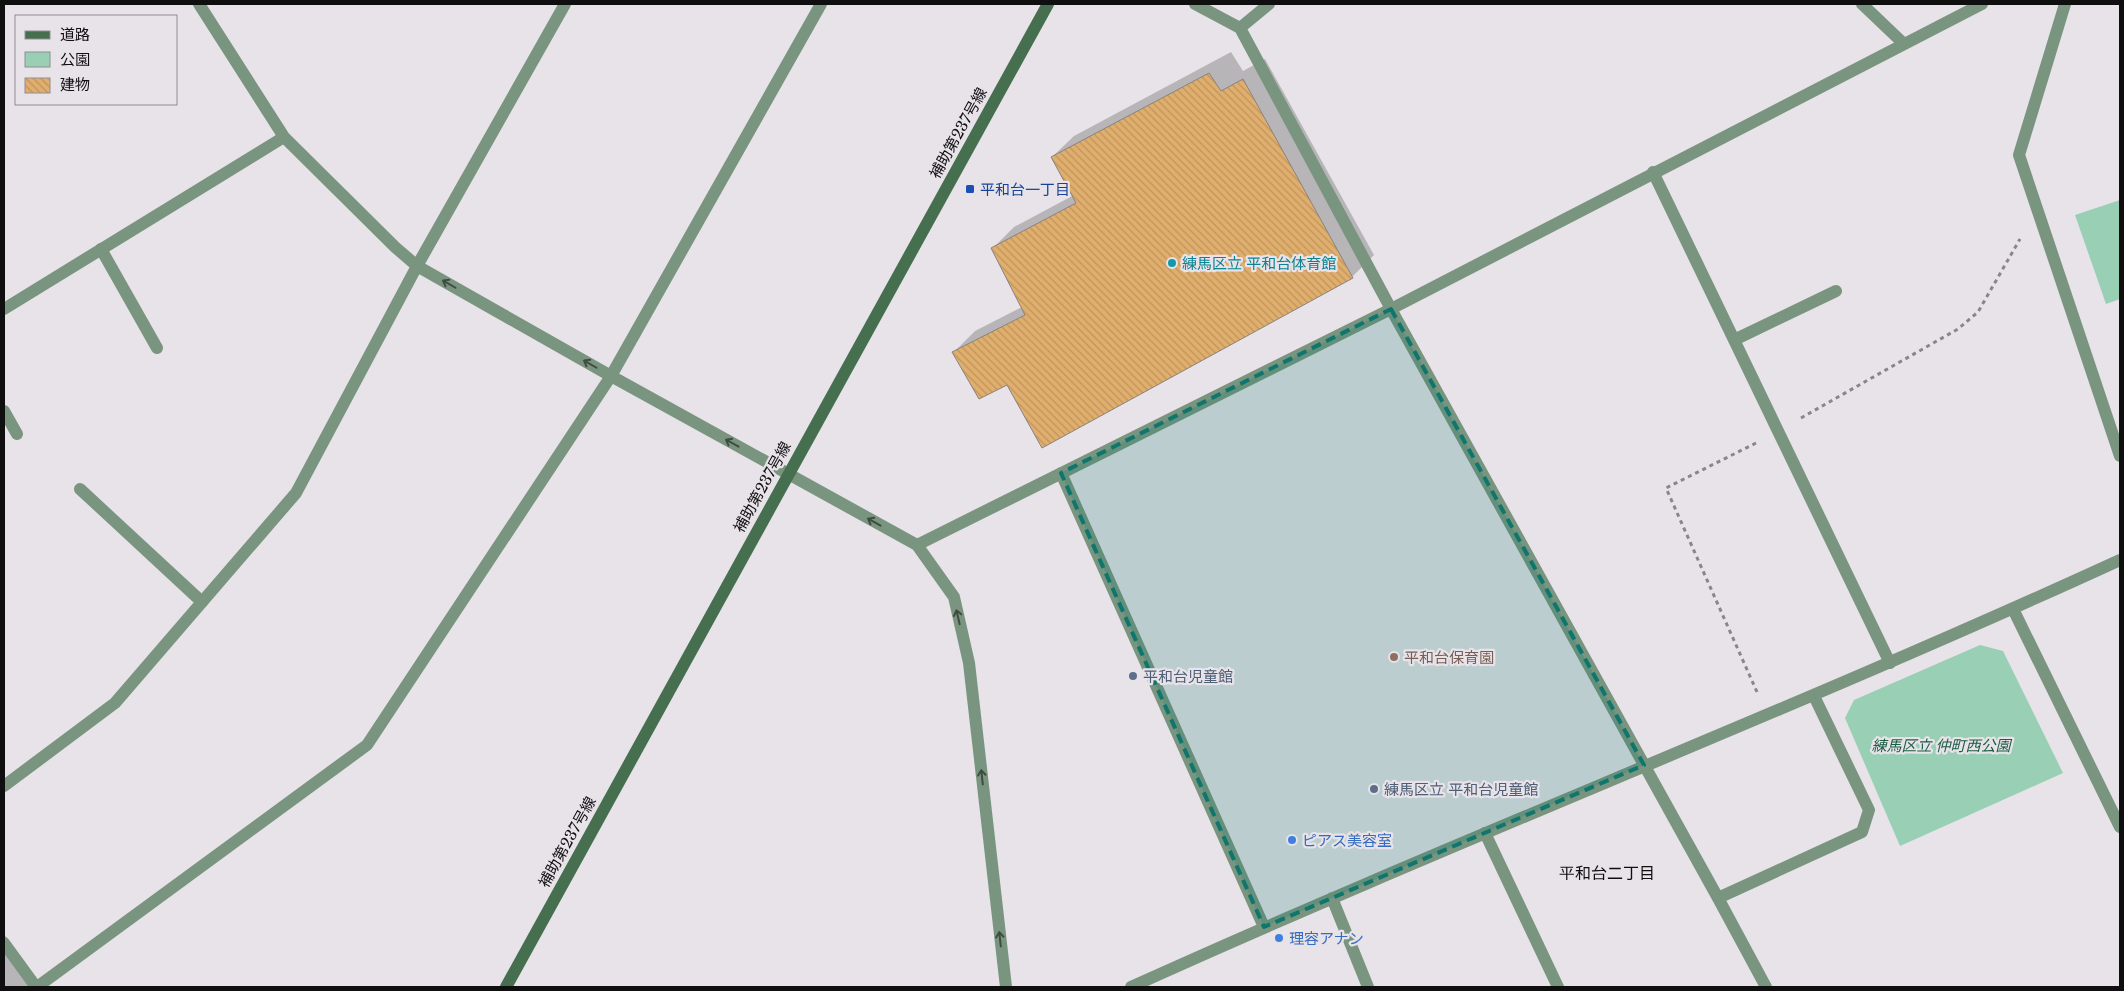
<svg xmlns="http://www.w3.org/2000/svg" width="2124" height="991" font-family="'Libre Baskerville','Noto Sans JP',serif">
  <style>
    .park { fill: #99cfb5 }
    .shadow { fill: #0003 }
    .building { fill: url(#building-back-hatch); stroke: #87837f }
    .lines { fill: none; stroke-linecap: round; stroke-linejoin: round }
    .path { stroke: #898689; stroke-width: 3; stroke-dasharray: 4 4; stroke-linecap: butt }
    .lane { stroke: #7a957f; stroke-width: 12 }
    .street { stroke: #7a957f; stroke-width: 12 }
    .secondary { stroke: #466f4f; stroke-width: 12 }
    .oneway { stroke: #404b42 }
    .marked { fill: #0f766e; fill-opacity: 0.2; stroke: #0f766e; stroke-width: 4; stroke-dasharray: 10 6; stroke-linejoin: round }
    .transit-dot { fill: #1a4fb4; stroke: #e7e3e8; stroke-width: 2 }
    .culture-dot { fill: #0f9aa8; stroke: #e7e3e8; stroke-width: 2 }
    .education-dot { fill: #8d6e63; stroke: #e7e3e8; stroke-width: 2 }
    .service-dot { fill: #5c6f8a; stroke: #e7e3e8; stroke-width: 2 }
    .shop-dot { fill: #3f7fe0; stroke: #e7e3e8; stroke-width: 2 }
    .labels { text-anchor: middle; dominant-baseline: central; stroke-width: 4.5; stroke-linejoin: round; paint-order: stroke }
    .street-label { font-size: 15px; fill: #100f10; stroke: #e7e3e8 }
    .transit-label { font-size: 15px; fill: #164399; stroke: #e7e3e8; text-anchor: start }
    .culture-label { font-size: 15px; fill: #0d838f; stroke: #e7e3e8; text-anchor: start }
    .education-label { font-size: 15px; fill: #785e54; stroke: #e7e3e8; text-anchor: start }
    .service-label { font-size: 15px; fill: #4e5e75; stroke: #e7e3e8; text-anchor: start }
    .park-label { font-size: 15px; font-style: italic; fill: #1b5c43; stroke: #e7e3e8 }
    .shop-label { font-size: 15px; fill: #366cbe; stroke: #e7e3e8; text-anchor: start }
    .neighbourhood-label { font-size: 16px; fill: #100f10; stroke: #e7e3e8 }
  </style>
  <defs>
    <pattern id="building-back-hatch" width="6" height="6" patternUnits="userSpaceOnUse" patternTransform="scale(1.25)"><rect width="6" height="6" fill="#e0ae6d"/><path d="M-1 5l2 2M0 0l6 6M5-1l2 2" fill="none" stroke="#bf945d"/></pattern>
  </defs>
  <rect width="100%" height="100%" fill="#e7e3e8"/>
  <path class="park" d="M2120 200V299L2106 304 2075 215Z
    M1980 645 2003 651 2063 773 1900 846 1845 718 1854 700Z"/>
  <path class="shadow" d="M1231 52 1243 71 1265 59 1374 255 1352 277 1007 383 954 352 975 331 1022 307 993 248 1014 227 1074 195 1052 157 1074 136Z
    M4 934 43 987H4Z"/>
  <path class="building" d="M1209 73 1221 91 1243 79 1353 278 1042 448 1007 385 979 399 952 352 1025 315 991 248 1076 203 1051 157Z"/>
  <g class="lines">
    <path class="path" d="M1801 418 1958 329 1978 312 2020 239
      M1756 443 1666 488 1757 692"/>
    <path class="lane" d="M1653 172 1890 663
      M101 249 157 348
      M1734 340 1836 291
      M4 411 17 434
      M80 489 202 602
      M1485 833 1558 987"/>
    <path class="street" d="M199 4 284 137 395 247 417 266 611 376 917 545 954 597 969 663 1006 987
      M1195 4 1240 28 1391 309 1718 898 1766 987
      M1862 4 1904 44
      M2065 4 2019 155 2120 456
      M1240 28 1269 4
      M4 309 284 137
      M1061 473 1264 927
      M917 545 1391 309 1982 4
      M2013 609 2120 827
      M4 786 115 703 296 493 417 266 565 4
      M1332 898 1368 987
      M1718 898 1862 832 1869 810 1814 696
      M4 943 36 987
      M37 987 367 745 611 376 821 4
      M1131 987C1458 839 1793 710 2120 560"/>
    <path class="secondary" d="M506 987 1048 4"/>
  </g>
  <defs><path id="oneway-shaft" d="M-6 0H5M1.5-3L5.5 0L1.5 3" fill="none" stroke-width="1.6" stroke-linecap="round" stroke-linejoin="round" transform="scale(1.25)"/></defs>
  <g class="oneway">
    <use href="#oneway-shaft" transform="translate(449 284) rotate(-150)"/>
    <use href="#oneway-shaft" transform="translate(590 364) rotate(-150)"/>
    <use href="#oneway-shaft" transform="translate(732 443) rotate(-151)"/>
    <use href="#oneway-shaft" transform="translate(874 522) rotate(-151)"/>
    <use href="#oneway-shaft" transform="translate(958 617) rotate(-103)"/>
    <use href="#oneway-shaft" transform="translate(982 777) rotate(-96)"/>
    <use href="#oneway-shaft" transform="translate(1000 939) rotate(-96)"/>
  </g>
  <path class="marked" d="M1391 309 1644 765 1264 927 1061 473Z"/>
  <rect class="transit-dot" x="965" y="184" width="10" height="10" rx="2.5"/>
  <circle class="culture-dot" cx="1172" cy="263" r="5"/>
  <circle class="education-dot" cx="1394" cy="657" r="5"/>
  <g class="service-dot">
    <circle cx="1133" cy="676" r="5"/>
    <circle cx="1374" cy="789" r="5"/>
  </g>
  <g class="shop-dot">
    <circle cx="1292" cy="840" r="5"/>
    <circle cx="1279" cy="938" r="5"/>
  </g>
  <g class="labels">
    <g class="street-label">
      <text transform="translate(958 133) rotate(-61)">補助第237号線</text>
      <text transform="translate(762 487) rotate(-61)">補助第237号線</text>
      <text transform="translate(567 842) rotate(-61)">補助第237号線</text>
    </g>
    <g class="transit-label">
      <text x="980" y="189">平和台一丁目</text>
    </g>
    <g class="culture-label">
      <text x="1182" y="263">練馬区立 平和台体育館</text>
    </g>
    <g class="education-label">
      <text x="1404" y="657">平和台保育園</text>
    </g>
    <g class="service-label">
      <text x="1143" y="676">平和台児童館</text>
      <text x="1384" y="789">練馬区立 平和台児童館</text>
    </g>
    <g class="park-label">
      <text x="1941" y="745">練馬区立 仲町西公園</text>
    </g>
    <g class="shop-label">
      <text x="1302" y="840">ピアス美容室</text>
      <text x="1289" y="938">理容アナン</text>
    </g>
    <g class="neighbourhood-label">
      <text x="1607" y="873">平和台二丁目</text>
    </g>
  </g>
  <rect width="2124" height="991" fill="none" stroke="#100f10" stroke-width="10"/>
  <rect x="15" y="15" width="162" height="90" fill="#e7e3e8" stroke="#918e92"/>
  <rect x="25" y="31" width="25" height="8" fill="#466f4f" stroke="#918e92"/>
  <text x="60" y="40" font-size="15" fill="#100f10">道路</text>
  <rect x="25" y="52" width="25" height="15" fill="#99cfb5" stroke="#918e92"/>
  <text x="60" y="65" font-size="15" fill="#100f10">公園</text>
  <rect x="25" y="78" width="25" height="15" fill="url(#building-back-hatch)" stroke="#918e92"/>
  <text x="60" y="90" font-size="15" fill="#100f10">建物</text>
</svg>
